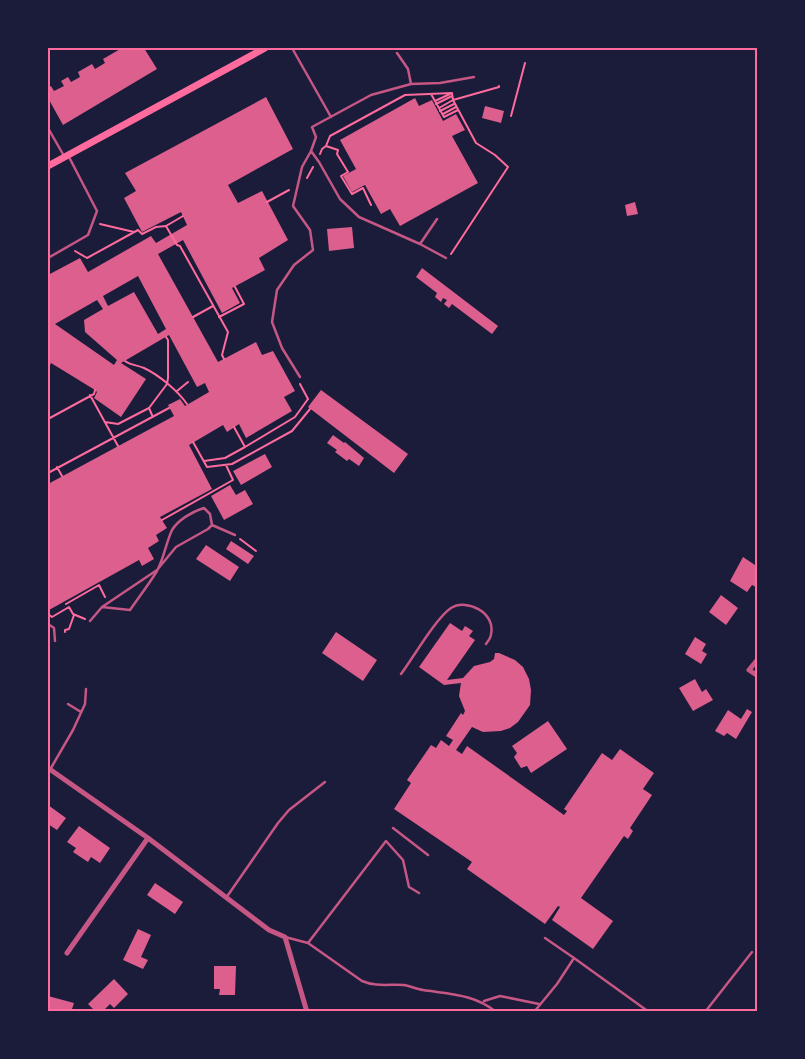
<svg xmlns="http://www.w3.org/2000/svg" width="805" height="1059" font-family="Ubuntu,sans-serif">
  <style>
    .building { fill: #dd5f8e; fill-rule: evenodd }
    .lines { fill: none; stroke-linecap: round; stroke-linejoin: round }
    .path { stroke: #ff6b9d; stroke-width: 2 }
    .service { stroke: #c65784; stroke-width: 2.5 }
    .minor { stroke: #c65784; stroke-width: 5 }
    .secondary { stroke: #ff6b9d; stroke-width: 7 }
    .neatline { fill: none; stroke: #ff6b9d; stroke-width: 2 }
  </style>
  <rect width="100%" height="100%" fill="#1b1b3a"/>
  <path class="building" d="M122 48H144L157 69 63 125 48 98V88L51 86 54 91 64 86 61 81 68 77 71 82 80 77 78 72 92 64 95 69 105 63 103 59Z
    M266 97 293 149 228 185 238 203 262 191 288 240 259 258 265 270 232 288 240 303 222 313 183 240 158 254 218 362 256 342 262 355 273 351 295 391 284 397 292 411 246 438 239 424 227 432 223 425 189 445 212 489 160 517 167 528 156 535 159 541 148 548 154 559 142 566 139 560 49 610 48 484 174 416 168 405 180 399 185 406 209 392 205 383 197 387 169 335 121 363 146 379 121 417 94 398 97 392 95 390 51 363 48 370V275L80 258 88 272 151 236 156 243 187 225 181 212 142 232 124 198 136 191 125 173ZM138 276 166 329 158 334 134 292 108 306 103 296ZM97 300 103 309 84 320 85 332 117 360 114 365 55 324Z
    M415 98 419 106 432 100 443 121 456 114 465 130 452 136 478 183 400 226 390 209 381 214 365 185 352 192 343 176 356 169 340 140Z
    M485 106 504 111 501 123 482 118Z
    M635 202 638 214 627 216 625 205Z
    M352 227 354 248 329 251 327 229Z
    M422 268 498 326 492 334 452 304 449 308 444 304 447 300 443 298 441 302 435 297 437 293 416 277Z
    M321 390 408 454 394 473 308 407Z
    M333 435 344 443 345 442 364 458 359 466 349 459 347 461 335 452 337 450 327 443Z
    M265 454 272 467 241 485 233 471Z
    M230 485 236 495 245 490 253 504 224 520 211 496Z
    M231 541 254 556 248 564 226 549Z
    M206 545 239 567 230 581 196 559Z
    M743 557 758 567V588L752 585 747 592 730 581Z
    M721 595 738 608 726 625 709 612Z
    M450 623 462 631 465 626 473 631 469 636 475 640 447 680 463 678 474 666 490 662 494 659 495 653H499L515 660 523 667 529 679 531 690 530 705 518 722 510 728 501 731 483 732 472 727 456 750 462 754 467 746 564 815 567 811 564 809 602 753 612 760 620 749 654 773 643 789 652 795 630 828 633 831 628 839 624 836 581 898 613 921 593 949 552 920 560 907 558 906 545 924 467 869 472 862 394 809 411 783 407 780 431 745 436 748 441 740 449 746 453 740 446 736 461 713 463 715 465 711 459 696 461 683 444 685 419 667Z
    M336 632 377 660 363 681 322 653Z
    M695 637 706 644 702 651 707 654 701 664 685 654Z
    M695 679 702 692 706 689 713 700 693 711 679 688Z
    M747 709 752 712 736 739 727 733 724 736 715 731 728 710 741 719Z
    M548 721 567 749 531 773 527 766 521 768 514 757 517 753 512 746Z
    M48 805 66 818 57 830 48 824Z
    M79 826 110 848 100 863 91 857 88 862 73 852 76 848 67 842Z
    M155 883 183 902 175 914 147 895Z
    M138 929 151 935 141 957 148 960 143 969 123 960Z
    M214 966H236L235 995H219L220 989H214Z
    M114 979 128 994 114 1008 110 1004 105 1009 108 1012H96L88 1004Z
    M48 996 74 1003 71 1012H48Z"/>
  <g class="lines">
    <path class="path" d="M431 94 444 117 458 110
      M435 101 450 94
      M436 104 452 96
      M439 108 453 100 499 87V86
      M440 111 454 104
      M443 114 456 107
      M511 116 525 63
      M320 154 322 149 326 146
      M307 178 313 167
      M267 202 289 190
      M371 205 363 188 352 194 341 176 348 172 337 154 338 150 326 146 330 136 405 95 452 93 453 100 476 143 495 155 508 167 451 254
      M100 224 134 232
      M166 226 177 245 180 246 228 332 222 355 224 359
      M75 251 87 258 138 230 142 234 156 227 166 226 183 216
      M193 317 213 306
      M219 317 244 304 235 287
      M125 361C130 365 137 365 144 368 159 375 178 391 187 404
      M177 391 188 382
      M90 395 118 446
      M152 415 149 408 167 384 168 378V340L166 337
      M48 419 94 394 95 390
      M105 422 118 424 149 408
      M234 427 245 447
      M193 442 207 467 232 464 292 431 310 409
      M204 461 225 458 245 447 295 417 308 399 300 384
      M57 467 62 476
      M48 473 169 408
      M162 520 233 480 226 465
      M240 539 256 551
      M66 604 99 585 105 597
      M48 614 52 617 69 607 73 614 85 619
      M65 632V630L69 629 74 615"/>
    <path class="service" d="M292 48 331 117
      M397 53 408 69 411 84
      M48 128 64 156
      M311 151 319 162 340 199 359 217 420 244 446 258
      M420 244 437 219
      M48 258 88 235 97 211 69 157
      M300 377 282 348 272 322 277 290 294 265 313 250 310 230 293 206 302 167 311 151 316 137 312 127 371 95 411 84 440 83 474 77
      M212 525 235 535
      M90 621 102 607 157 570 176 547 208 529 212 525 210 514 204 508C193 511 178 520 172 530 166 543 164 558 157 571 149 584 139 597 130 610L102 607
      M48 624 54 628 55 641
      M401 674C413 658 436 618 451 608 467 598 496 613 491 634 491 638 488 641 486 644
      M68 704 81 712
      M51 768 73 730 85 704 86 689
      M393 828 428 855
      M226 898 278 823 289 810 325 782
      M285 937 308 943 362 981C376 987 389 984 404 985 410 986 416 989 423 990 448 994 475 994 496 1012
      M545 938 574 958
      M308 943 386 841 403 860 409 887 419 893
      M484 1001 500 996 539 1004
      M534 1012 557 984 574 958 649 1012
      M705 1012 752 952"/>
    <path class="minor" d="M758 659 749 670 758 676
      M48 768 148 838 269 930 285 937 307 1012
      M67 953 148 838"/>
    <path class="secondary" d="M48 166 265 48"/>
  </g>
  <rect width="805" height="1059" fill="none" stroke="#1b1b3a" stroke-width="98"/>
  <rect x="49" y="49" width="707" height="961" class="neatline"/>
</svg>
